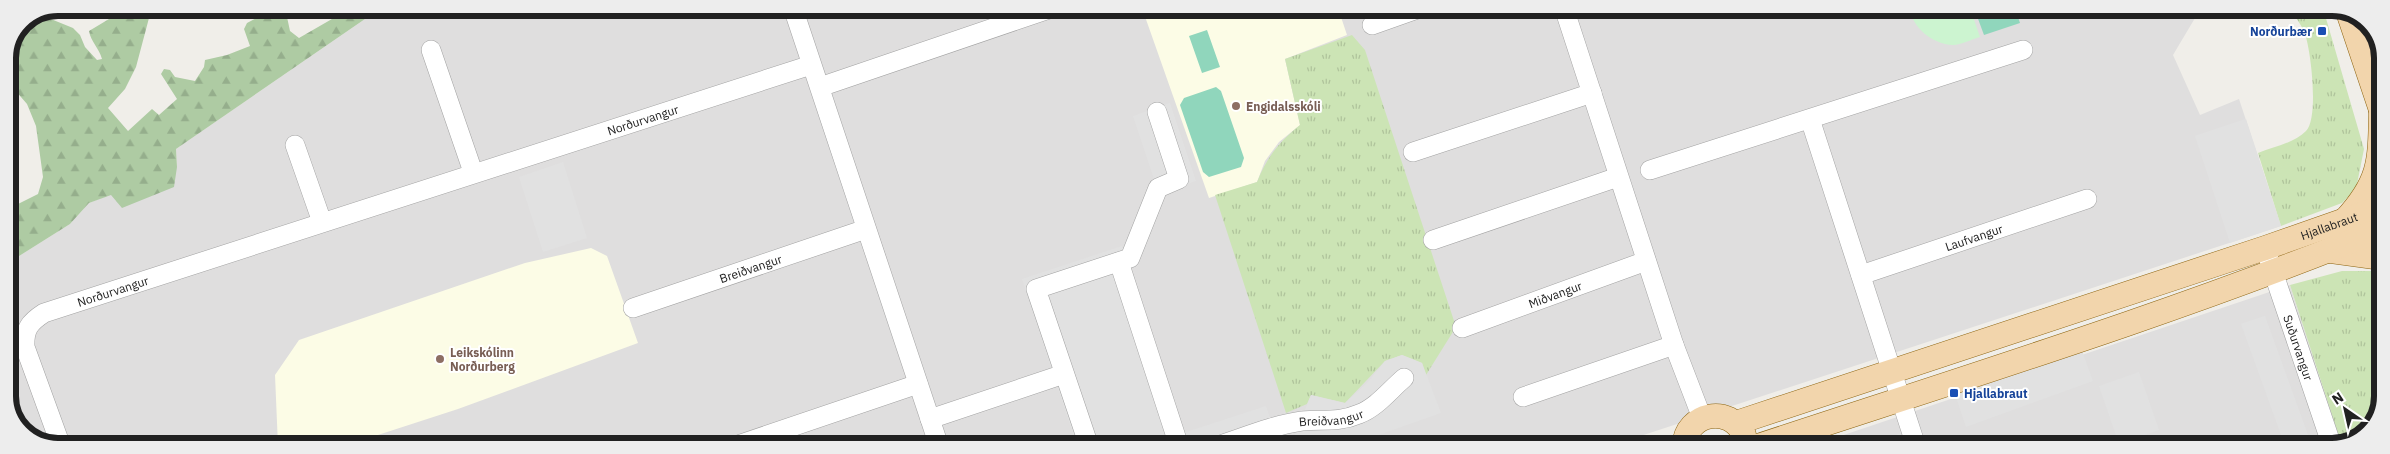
<svg xmlns="http://www.w3.org/2000/svg" width="2390" height="454" font-family="'IBM Plex Sans',sans-serif">
  <style>
    .residential { fill: #dfdede }
    .education { fill: #fcfce6 }
    .grass { fill: url(#grass-tufts) }
    .forest { fill: url(#forest-firs) }
    .park { fill: #ccf4d0 }
    .pitch { fill: #90d6bc }
    .parking { fill: #e1e1e1 }
    .lines { fill: none; stroke-linecap: round; stroke-linejoin: round }
    .minor-casing { stroke: #a2a2a2; stroke-width: 20 }
    .major-casing { stroke: #8d6511; stroke-width: 25 }
    .minor { stroke: #fff; stroke-width: 19 }
    .major { stroke: #f2d5ac; stroke-width: 24 }
    .transit-dot { fill: #1a4fb4; stroke: #fff; stroke-width: 2 }
    .education-dot { fill: #8d6e63; stroke: #fff; stroke-width: 2 }
    .labels { text-anchor: middle; dominant-baseline: central; stroke-width: 4; stroke-linejoin: round; paint-order: stroke }
    .transit-label { font-size: 12px; font-weight: bold; fill: #164399; stroke: #fff; text-anchor: end }
    .education-label { font-size: 12px; font-weight: bold; fill: #785e54; stroke: #fff; text-anchor: start }
    .street-label { font-size: 12px; fill: #212121; stroke: #fff }
    .rim { fill: none; stroke: #212121; stroke-width: 6 }
  </style>
  <defs>
    <pattern id="grass-tufts" width="24" height="20" patternUnits="userSpaceOnUse" patternTransform="scale(1.25)"><rect width="24" height="20" fill="#cce4b5"/><path d="M3 7l-1-3M5 7V3M7 7l1-3M15 17l-1-3M17 17v-4M19 17l1-3" fill="none" stroke="#afc39b"/></pattern>
    <pattern id="forest-firs" width="22" height="20" patternUnits="userSpaceOnUse" patternTransform="scale(1.25)"><rect width="22" height="20" fill="#aecba3"/><path d="M5 1l3.5 6h-7zM16 11l3.5 6h-7z" fill="#95ae8c"/></pattern>
  </defs>
  <rect width="100%" height="100%" fill="#f0eee9"/>
  <path class="residential" d="M381 8H2201L2173 55 2200 115 2239 99 2281 226 1610 446H49L20 429 8 402V263L70 224 89 203 177 167 176 149Z
    M2290 285 2341 443 2332 446H1811Z"/>
  <path class="education" d="M1142 8H1338L1347 35 1285 59 1300 125 1279 142 1265 161 1257 182 1209 198Z
    M591 248 607 256 638 343 458 409 344 446H278L275 375 299 340 525 263Z"/>
  <path class="grass" d="M326 8H351L332 20Z
    M2288 8H2323L2364 149 2357 184 2353 192 2342 203 2281 226 2258 153C2273 147 2294 143 2306 131 2319 118 2311 51 2305 34 2302 25 2294 15 2288 8Z
    M1352 35 1365 50 1456 327 1426 375 1422 363 1402 355 1385 361 1345 403 1311 395 1307 404 1286 413 1215 195 1257 182C1267 157 1279 142 1300 125L1285 59Z
    M2342 271H2382V405L2365 434 2341 443 2290 285Z"/>
  <path class="forest" d="M113 8H146L149 18 136 67 125 89 108 108 128 131 152 109 159 115 177 99 161 74 164 69 170 70 175 77 195 81 204 67 205 60 227 55 250 46 244 29 247 23 271 10 282 17H287L290 31 299 38 351 8H381L176 149 177 167 174 187 122 208 111 195 89 203 70 224 8 263V209L38 194 43 177 36 126 27 104 8 82 15 57 10 53 23 22 41 15 73 28 80 35 85 47 97 60 102 59C99 48 91 42 89 31L109 19 114 11Z"/>
  <path class="park" d="M1909 8H1970L1980 37C1972 39 1961 45 1953 45 1932 44 1913 28 1909 8Z"/>
  <path class="pitch" d="M1974 8H2015L2020 23 1984 35Z
    M1207 30 1220 67 1202 73 1189 36Z
    M1216 87 1221 91 1244 158 1241 167 1209 177 1203 172 1180 105 1184 98Z"/>
  <path class="parking" d="M1170 103 1196 181 1159 194 1133 116Z
    M2246 119 2281 226 2230 243 2195 136Z
    M563 162 587 238 543 252 519 177Z
    M1122 246 1183 433 1266 406 1279 445 1077 446 1022 279Z
    M2265 316 2312 446H2285L2241 324Z
    M2081 348 2093 381 1966 427 1955 394Z
    M1402 355 1422 363 1441 413 1347 446H1296L1293 439 1311 395 1345 403 1368 382 1385 361Z
    M2139 372 2159 430 2119 444 2099 386Z
    M1916 428 1922 446H1869L1868 445Z"/>
  <g class="lines">
    <g class="minor-casing">
      <g id="minor">
        <path d="M793 8 939 446"/>
        <path d="M1564 8 1674 345 1702 418"/>
        <path d="M1372 25 1420 8"/>
        <path d="M431 50 473 172"/>
        <path d="M820 87 1052 8"/>
        <path d="M1810 119 1916 446"/>
        <path d="M295 145 322 222"/>
        <path d="M1413 152 1592 93"/>
        <path d="M1650 170 2023 50"/>
        <path d="M1433 240 1618 177"/>
        <path id="s1" d="M2265 248 2332 446"/>
        <path d="M1119 262 1179 446"/>
        <path id="s2" d="M1861 275 2087 199"/>
        <path id="s3" d="M633 308 866 229"/>
        <path id="s4" d="M1462 328 1646 261"/>
        <path d="M1523 397 1674 345"/>
        <path d="M930 419 1064 374"/>
        <path id="s5" d="M61 446 25 347C24 329 30 322 44 313L811 65"/>
        <path d="M735 446 918 384"/>
        <path d="M1089 446 1036 289 1130 258 1158 188 1179 179 1157 112"/>
        <path id="s6" d="M1217 446C1245 437 1273 425 1302 421 1323 419 1338 423 1359 414 1376 408 1390 390 1404 378"/>
      </g>
    </g>
    <g class="major-casing">
      <g id="major">
        <path d="M2348 12 2382 113"/>
        <path d="M2345 220C2381 181 2380 161 2381 110"/>
        <path d="M2331 251 2382 258"/>
        <path id="s7" d="M1736 423 2265 248 2382 207"/>
        <path d="M1684 446C1686 413 1730 404 1744 435"/>
        <path d="M1758 446C1967 377 2178 312 2382 229"/>
      </g>
    </g>
    <use href="#minor" class="minor"/>
    <use href="#major" class="major"/>
  </g>
  <g class="transit-dot">
    <rect x="2317" y="26" width="10" height="10" rx="2.5"/>
    <rect x="1949" y="388" width="10" height="10" rx="2.5"/>
  </g>
  <g class="education-dot">
    <circle cx="1236" cy="106" r="5"/>
    <circle cx="440" cy="359" r="5"/>
  </g>
  <g class="labels">
    <g class="transit-label">
      <text x="2312" y="31">Norðurbær</text>
      <text x="1964" y="393" text-anchor="start">Hjallabraut</text>
    </g>
    <g class="education-label">
      <text x="1246" y="106">Engidalsskóli</text>
      <text x="450" y="352">Leikskólinn<tspan x="450" dy="14">Norðurberg</tspan></text>
    </g>
    <g class="street-label">
      <text stroke="none"><textPath href="#s5" startOffset="776">Norðurvangur</textPath></text>
      <text stroke="none"><textPath href="#s7" startOffset="625">Hjallabraut</textPath></text>
      <text stroke="none"><textPath href="#s2" startOffset="119">Laufvangur</textPath></text>
      <text stroke="none"><textPath href="#s3" startOffset="124">Breiðvangur</textPath></text>
      <text stroke="none"><textPath href="#s5" startOffset="219">Norðurvangur</textPath></text>
      <text stroke="none"><textPath href="#s4" startOffset="99">Miðvangur</textPath></text>
      <text stroke="none"><textPath href="#s1" startOffset="105">Suðurvangur</textPath></text>
      <text stroke="none"><textPath href="#s6" startOffset="118">Breiðvangur</textPath></text>
    </g>
  </g>
  <path d="M0 0H2390V454H0ZM58 16H2332A42 42 0 0 1 2374 58V396A42 42 0 0 1 2332 438H58A42 42 0 0 1 16 396V58A42 42 0 0 1 58 16Z" fill="#ededed" fill-rule="evenodd"/>
  <path class="rim" d="M58 16H2332A42 42 0 0 1 2374 58V396A42 42 0 0 1 2332 438H58A42 42 0 0 1 16 396V58A42 42 0 0 1 58 16Z"/>
  <g transform="translate(2345 409) rotate(326)" stroke="#ffffff" stroke-width="4" paint-order="stroke">
  <path d="M0-4L9 19L0 12L-9 19Z" fill="#212121"/>
  <text y="-8" font-size="14" font-weight="bold" text-anchor="middle" fill="#212121">N</text>
  </g>
</svg>
